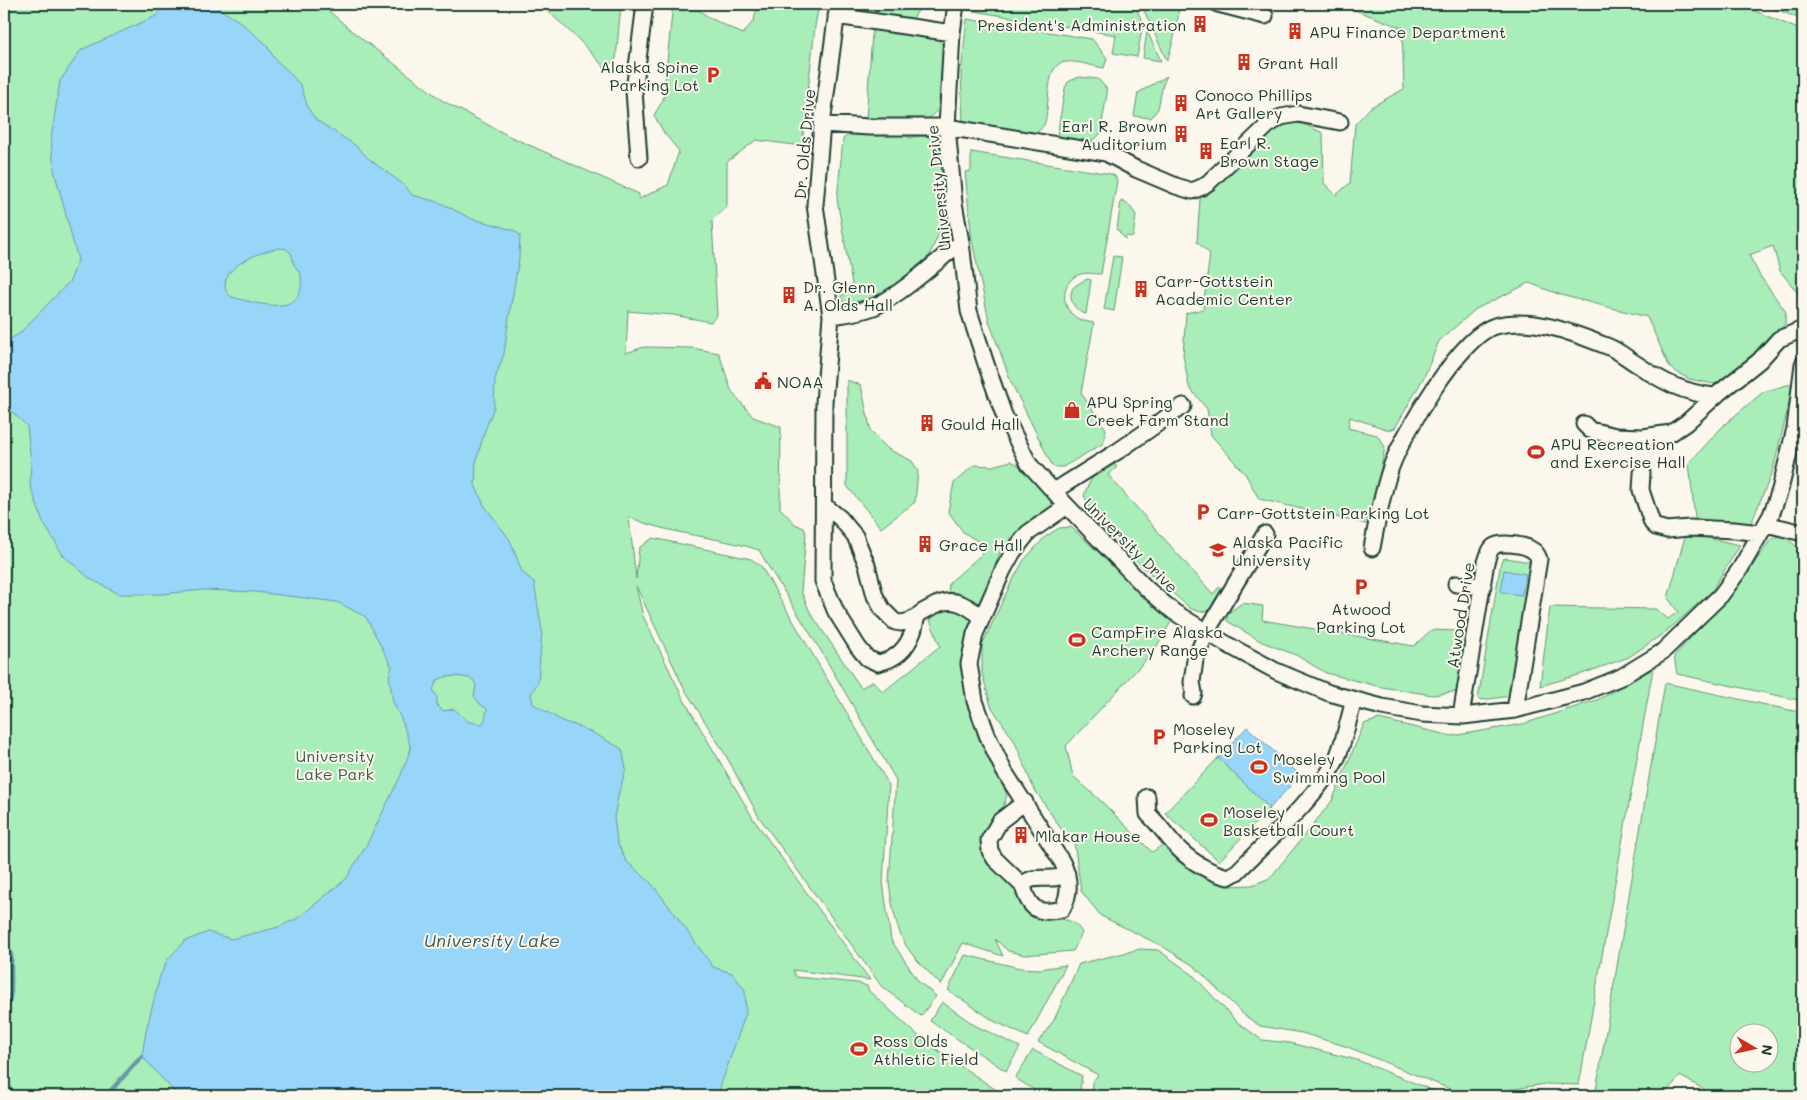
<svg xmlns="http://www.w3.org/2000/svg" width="1807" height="1100" font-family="Mali,sans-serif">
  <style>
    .green { fill: #a9edb8; stroke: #649576; fill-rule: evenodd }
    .water { fill: #98d6f9; stroke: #6899aa; fill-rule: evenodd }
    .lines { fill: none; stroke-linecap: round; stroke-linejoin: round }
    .stream { stroke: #6899aa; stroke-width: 4.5 }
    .minor-casing { stroke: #1f3d34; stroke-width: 19 }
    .minor { stroke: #fbf7ec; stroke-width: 15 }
    .labels { text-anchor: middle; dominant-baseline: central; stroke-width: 4; stroke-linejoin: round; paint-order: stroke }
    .poi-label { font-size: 16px; fill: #1f3d34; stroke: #fbf7ec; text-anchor: start }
    .street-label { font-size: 16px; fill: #1f3d34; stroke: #fbf7ec }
    .park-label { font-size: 16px; fill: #3b604e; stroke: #fbf7ec }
    .water-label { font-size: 18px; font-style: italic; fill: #375c5b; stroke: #fbf7ec }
  </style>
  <rect width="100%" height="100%" fill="#fbf7ec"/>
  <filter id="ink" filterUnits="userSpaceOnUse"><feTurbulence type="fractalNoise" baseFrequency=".02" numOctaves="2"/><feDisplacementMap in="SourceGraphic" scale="10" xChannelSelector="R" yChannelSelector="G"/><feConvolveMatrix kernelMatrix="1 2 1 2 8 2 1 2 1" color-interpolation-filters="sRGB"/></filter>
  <g filter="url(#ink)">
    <path class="green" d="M4 4H321L353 32 443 101 509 136 639 194V199L668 185 679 151 664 133 654 115 663 100 673 4H690L710 18 743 34 754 20 758 4H819L815 26 802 146 756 140 727 162V206L712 220 717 315 711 322 673 315 628 311 626 353 644 347 692 348 719 353 731 390 753 417 781 427 780 508 795 524 804 528 806 534 801 591 810 612 861 688 873 681 883 692 940 646 930 620C951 602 950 606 974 617 971 627 965 638 963 649 957 683 993 762 1007 795L1001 813 987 840 1049 918C1064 919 1075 919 1082 933L1073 951 1025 955 1008 951 995 939 1003 956 963 943 941 985C927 970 906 952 900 933 894 917 891 899 889 882L896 780 821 651 767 564 759 550C717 536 669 535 629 517L636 579 639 548 653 538 751 559 761 566 889 785 883 882 891 940 918 981 936 996 921 1016 882 987 759 817 725 754 684 688 636 586 643 616 684 700 754 820 870 980 793 970 796 977 858 983 867 986 869 991 923 1040 1005 1096H4Z
      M540 4H621L616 59 605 68 578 39Z
      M860 4H946L938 6 934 9 920 8 911 21 902 18 867 12Z
      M969 4H1134L1143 23 1137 57 1113 53 1116 35 968 10Z
      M1141 4H1177C1182 16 1171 48 1167 61Z
      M1339 4H1738L1803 31V295L1798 293 1780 271 1773 246 1749 255 1760 276 1786 312 1785 324 1771 342 1731 378 1714 384 1689 379 1670 368 1647 317 1561 295 1529 283 1476 309 1439 341 1424 377 1395 428 1389 430 1350 417 1348 428 1377 435 1385 447 1370 525 1259 499 1246 475 1211 435 1207 409 1189 387 1183 355 1186 313 1203 309 1210 254 1197 242 1200 199 1206 191 1264 134 1291 121 1306 125 1323 133 1324 183 1336 195 1350 183 1355 124 1371 107 1404 89 1402 28Z
      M1763 4H1803V20Z
      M967 19 1092 39 1107 58 1104 68C1091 66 1074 59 1061 63 1045 68 1050 112 1044 125 1042 128 1038 131 1036 134L1023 136 963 124 961 73Z
      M878 29 936 38 943 45 939 104 938 109 928 120 899 119 895 122 866 120 872 33 873 30Z
      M1147 31 1161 61 1143 58Z
      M1167 76 1163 84 1158 109 1151 118 1134 116 1138 93Z
      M1079 77 1098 79 1106 88 1107 94 1100 134C1090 147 1071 139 1057 136L1065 88 1068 82Z
      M849 134 908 135 909 138C922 135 928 134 939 143L946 206 945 220 929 256 881 296 850 303 841 301V296L853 290 837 199 843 139Z
      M971 152 1111 174 1115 176 1117 181 1101 274C1094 274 1085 272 1078 275 1059 283 1061 311 1079 319 1083 321 1089 322 1094 323L1081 393 1106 429 1104 443 1063 467H1053L1011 382 989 321 972 241 965 172 971 171Z
      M1121 201 1129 205 1136 215 1133 237 1126 236 1125 239 1117 229Z
      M1113 256 1122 257 1114 311 1104 309Z
      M1087 279 1091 280 1086 314C1075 312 1067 298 1073 288 1076 284 1082 282 1087 279Z
      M847 380 861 385 871 432 888 449 912 461 918 471 915 502 881 528 847 486Z
      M1794 383 1773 470 1750 526 1695 518 1689 463 1725 424 1763 392Z
      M1011 461 1029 471 1046 491 1054 505 1026 527 1001 550 978 609 948 594 949 583 981 555 984 545 963 532 948 511 954 483 974 465 992 466Z
      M1112 464 1116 465V468L1108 475 1213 594 1218 588H1224V591L1218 603 1208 611 1201 612 1191 609 1147 571 1094 518 1084 495C1090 478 1096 472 1112 464Z
      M1071 527 1172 620 1154 651 1066 746 1073 776 1101 801 1152 852 1164 844 1203 871 1230 886 1252 885 1270 878 1332 801 1364 724 1379 719 1452 736 1523 724 1597 700 1653 669 1579 1085 1546 1084 1493 1092H1457L1348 1047 1302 1033 1260 1026 1244 1015 1194 966 1162 946 1101 916 1081 891 1074 841 1061 829 1033 787 1015 742 991 706 982 673V645L1011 583 1024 560 1045 537 1059 528Z
      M1686 533 1740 545 1711 592 1667 631 1629 657 1582 674 1540 686 1550 607 1656 609 1668 619 1678 612 1668 598Z
      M1783 534 1803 553V701L1677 674 1674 656 1742 581 1771 539Z
      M1506 558 1530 562 1532 568 1511 696 1482 700 1478 699 1501 562 1503 559Z
      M1242 603 1263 606 1262 620 1414 646 1431 630 1459 631 1467 638 1459 691 1433 695 1381 687 1326 673 1296 655 1262 642 1227 621V614Z
      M1665 683 1803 713V1096H1716L1680 1076 1663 1096H1595ZM1740 1032H1770V1062H1740Z
      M1218 758 1270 808 1219 861 1165 813Z
      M1140 949 1158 950 1192 974 1237 1022 1262 1040 1290 1043 1357 1060 1447 1096H1091L1092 1082 1098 1075 1038 1042 1054 1020 1079 964Z
      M965 955 1020 968 1039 969 1066 965 1028 1037 994 1021 948 990Z
      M942 1002 976 1026 1020 1047 1006 1071 930 1021Z
      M1033 1050 1082 1076 1079 1096H1044L1015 1078Z"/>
    <path class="water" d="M164 4H217L220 9 240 22 266 44 274 58 290 73 301 86 308 108 316 120 355 145 369 159 404 185 412 195 441 203 472 219 493 224 515 231 520 235 519 258 509 317 504 354 495 379 494 407 484 433 476 462 475 485 484 505 510 540 522 572 534 582 542 631 538 682 531 694 533 704 564 722 575 725 597 735 622 749 626 769 619 792 614 817 617 842 626 861 651 883 672 910 713 967 732 973 745 990 746 1013 717 1096H178L142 1056 146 1031 160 976 168 959 185 941 208 932 231 939 279 927 298 918 346 879 366 846 401 775 411 748 403 723 393 702 389 676 392 667 366 617 337 602 256 592 204 590 161 594H119L89 578 63 555 43 522 30 485 31 462 27 426 8 408 4 406V343L20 333 70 281 78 260 54 170 51 139 60 81 81 50 156 16ZM281 248 286 249 291 253C293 257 292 260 294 264 296 269 301 272 301 277 306 320 255 303 232 297 227 294 225 291 225 285 225 264 264 250 281 248ZM455 676 469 678 474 681 476 686 474 696 480 704 487 709 485 720 482 724 469 722 454 709 443 711 437 705V697L433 690 437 680 445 677Z
      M1504 570 1526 574 1522 595 1501 592Z
      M1247 727 1300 775 1270 808 1218 758Z"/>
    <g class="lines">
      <path class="stream" d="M4 944 11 955V991L4 1027
        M4 1078 14 1096
        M106 1096 142 1056"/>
      <g class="minor-casing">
        <path id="minor" d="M956 4 952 33 947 127 954 203 961 242 969 311 986 364 1004 415 1029 464 1067 506 1146 588 1174 612 1228 645 1276 671 1329 693 1382 707 1422 714 1463 716 1515 710 1584 692 1621 677 1662 652 1721 595 1740 569 1771 515 1780 490 1795 428 1803 364
          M1218 4 1265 16
          M836 16 952 33
          M822 124 869 127H947L1106 153 1136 169 1176 186 1192 191 1202 187 1209 182 1268 125 1281 117 1298 114 1340 122
          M639 158 634 91 645 4
          M961 242C936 262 904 292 876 306 862 312 846 314 831 316L824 402 823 581 836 612 858 647 867 658 878 663C896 659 906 650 913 632 915 627 915 621 917 617 919 613 926 610 930 608 951 595 964 603 982 617
          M831 316 815 205 822 124 838 4
          M1584 424 1590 430 1616 436 1643 437 1671 433 1686 423 1720 392 1759 361 1779 339 1803 329
          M1642 473 1641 490 1652 523 1656 527 1667 530 1689 528 1734 530 1760 533
          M1054 491 1118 451 1183 406
          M824 505 840 518 855 536 867 565 875 596 883 610 895 622 901 623 910 621 918 616
          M1766 524 1803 533
          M1372 548C1377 521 1382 493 1391 467 1403 434 1461 335 1495 326 1533 316 1574 333 1609 347 1619 351 1628 359 1638 365 1663 382 1684 393 1714 396
          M1456 584 1483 586
          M1193 696 1194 693 1192 682 1195 660 1207 631 1265 534
          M1461 716 1486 562C1488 557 1489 550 1493 547 1500 541 1526 545 1532 550 1536 552 1538 556 1539 559L1515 710
          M1147 797 1148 814C1161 826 1168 839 1180 850 1192 862 1211 873 1228 877L1237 872C1267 841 1315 799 1335 762 1343 747 1349 717 1354 700
          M1067 874C1051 884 1032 871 1023 886 1029 910 1039 915 1062 909 1071 893 1070 878 1062 862L1004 771 988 737 975 701 969 664 975 634 1003 570 1013 552 1028 533 1067 506
          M1023 886 995 859 990 851 989 840 1000 821 1025 802"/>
      </g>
      <use href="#minor" class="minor"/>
    </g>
  </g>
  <defs>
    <g id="building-bare" transform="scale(1.35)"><path d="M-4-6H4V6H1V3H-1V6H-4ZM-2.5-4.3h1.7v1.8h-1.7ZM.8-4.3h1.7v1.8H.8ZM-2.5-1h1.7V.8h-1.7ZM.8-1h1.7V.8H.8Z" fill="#c8321e" stroke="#fbf7ec" stroke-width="2.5" paint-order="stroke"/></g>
    <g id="parking-bare" transform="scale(1.35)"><path d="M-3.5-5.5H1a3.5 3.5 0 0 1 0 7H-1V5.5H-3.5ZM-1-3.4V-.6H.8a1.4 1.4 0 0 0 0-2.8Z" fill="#c8321e" stroke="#fbf7ec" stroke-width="2.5" paint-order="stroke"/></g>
    <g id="civic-bare" transform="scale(1.35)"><path d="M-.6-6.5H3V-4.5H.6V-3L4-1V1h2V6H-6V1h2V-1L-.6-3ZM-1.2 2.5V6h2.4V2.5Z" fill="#c8321e" stroke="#fbf7ec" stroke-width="2.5" paint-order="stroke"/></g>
    <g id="shop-bare" transform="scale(1.35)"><path d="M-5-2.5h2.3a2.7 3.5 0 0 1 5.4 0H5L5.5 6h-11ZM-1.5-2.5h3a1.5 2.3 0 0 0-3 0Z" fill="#c8321e" stroke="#fbf7ec" stroke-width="2.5" paint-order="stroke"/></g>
    <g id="stadium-bare" transform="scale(1.35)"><path d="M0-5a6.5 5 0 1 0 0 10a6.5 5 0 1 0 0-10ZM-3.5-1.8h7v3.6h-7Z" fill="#c8321e" stroke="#fbf7ec" stroke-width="2.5" paint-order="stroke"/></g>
    <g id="university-bare" transform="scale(1.35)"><path d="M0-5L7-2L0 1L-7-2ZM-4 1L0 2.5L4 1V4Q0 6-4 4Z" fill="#c8321e" stroke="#fbf7ec" stroke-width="2.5" paint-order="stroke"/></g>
  </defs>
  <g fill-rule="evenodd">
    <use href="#building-bare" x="1200" y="24"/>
    <use href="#building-bare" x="1295" y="31"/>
    <use href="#building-bare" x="1244" y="62"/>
    <use href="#parking-bare" x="713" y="75"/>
    <use href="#building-bare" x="1181" y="103"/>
    <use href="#building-bare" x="1181" y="134"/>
    <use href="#building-bare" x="1206" y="151"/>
    <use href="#building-bare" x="1141" y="289"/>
    <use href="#building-bare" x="789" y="295"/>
    <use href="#civic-bare" x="763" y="381"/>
    <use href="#shop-bare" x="1072" y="410"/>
    <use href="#building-bare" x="927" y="423"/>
    <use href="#stadium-bare" x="1536" y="452"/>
    <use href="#parking-bare" x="1203" y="512"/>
    <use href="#building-bare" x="925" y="544"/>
    <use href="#university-bare" x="1218" y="550"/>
    <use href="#parking-bare" x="1361" y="587"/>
    <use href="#stadium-bare" x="1077" y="640"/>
    <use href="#parking-bare" x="1159" y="737"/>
    <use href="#stadium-bare" x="1259" y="767"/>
    <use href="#stadium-bare" x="1209" y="820"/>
    <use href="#building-bare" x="1021" y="835"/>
    <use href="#stadium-bare" x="859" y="1049"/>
  </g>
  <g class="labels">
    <g class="poi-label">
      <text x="1186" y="24" text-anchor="end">President's Administration</text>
      <text x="1309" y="31">APU Finance Department</text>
      <text x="1258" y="62">Grant Hall</text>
      <text x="699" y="66" text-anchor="end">Alaska Spine<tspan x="699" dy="18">Parking Lot</tspan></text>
      <text x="1195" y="94">Conoco Phillips<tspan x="1195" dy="18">Art Gallery</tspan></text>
      <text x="1167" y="125" text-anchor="end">Earl R. Brown<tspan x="1167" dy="18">Auditorium</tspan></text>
      <text x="1220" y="142">Earl R.<tspan x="1220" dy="18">Brown Stage</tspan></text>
      <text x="1155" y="280">Carr-Gottstein<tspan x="1155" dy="18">Academic Center</tspan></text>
      <text x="803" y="286">Dr. Glenn<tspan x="803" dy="18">A. Olds Hall</tspan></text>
      <text x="777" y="381">NOAA</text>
      <text x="1086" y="401">APU Spring<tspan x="1086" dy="18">Creek Farm Stand</tspan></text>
      <text x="941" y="423">Gould Hall</text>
      <text x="1550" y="443">APU Recreation<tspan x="1550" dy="18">and Exercise Hall</tspan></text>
      <text x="1217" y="512">Carr-Gottstein Parking Lot</text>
      <text x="1232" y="541">Alaska Pacific<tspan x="1232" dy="18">University</tspan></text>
      <text x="939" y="544">Grace Hall</text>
      <text x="1361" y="608" text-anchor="middle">Atwood<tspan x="1361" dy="18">Parking Lot</tspan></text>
      <text x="1091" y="631">CampFire Alaska<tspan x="1091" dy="18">Archery Range</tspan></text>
      <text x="1173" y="728">Moseley<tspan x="1173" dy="18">Parking Lot</tspan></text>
      <text x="1273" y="758">Moseley<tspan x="1273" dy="18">Swimming Pool</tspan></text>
      <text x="1223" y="811">Moseley<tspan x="1223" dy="18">Basketball Court</tspan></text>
      <text x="1035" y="835">Mlakar House</text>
      <text x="873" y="1040">Ross Olds<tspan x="873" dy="18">Athletic Field</tspan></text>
    </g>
    <g class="street-label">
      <text transform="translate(804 144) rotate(-85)">Dr. Olds Drive</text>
      <text transform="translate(938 188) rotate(-96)">University Drive</text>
      <text transform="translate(1131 545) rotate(45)">University Drive</text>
      <text transform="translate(1460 615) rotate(-81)">Atwood Drive</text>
    </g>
    <g class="park-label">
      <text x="335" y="755">University<tspan x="335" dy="18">Lake Park</tspan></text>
    </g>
    <g class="water-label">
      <text x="492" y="940">University Lake</text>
    </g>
  </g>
  <rect width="1807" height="1100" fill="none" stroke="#fbf7ec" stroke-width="20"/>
  <rect x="10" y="10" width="1787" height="1080" fill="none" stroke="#1f3d34" stroke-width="2" filter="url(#ink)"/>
  <g transform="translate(1754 1048) rotate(99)"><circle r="24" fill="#fbf7ec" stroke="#a3ada2"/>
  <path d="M0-4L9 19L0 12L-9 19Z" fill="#c8321e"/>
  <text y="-8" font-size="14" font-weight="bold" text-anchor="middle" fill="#1f3d34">N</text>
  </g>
</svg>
